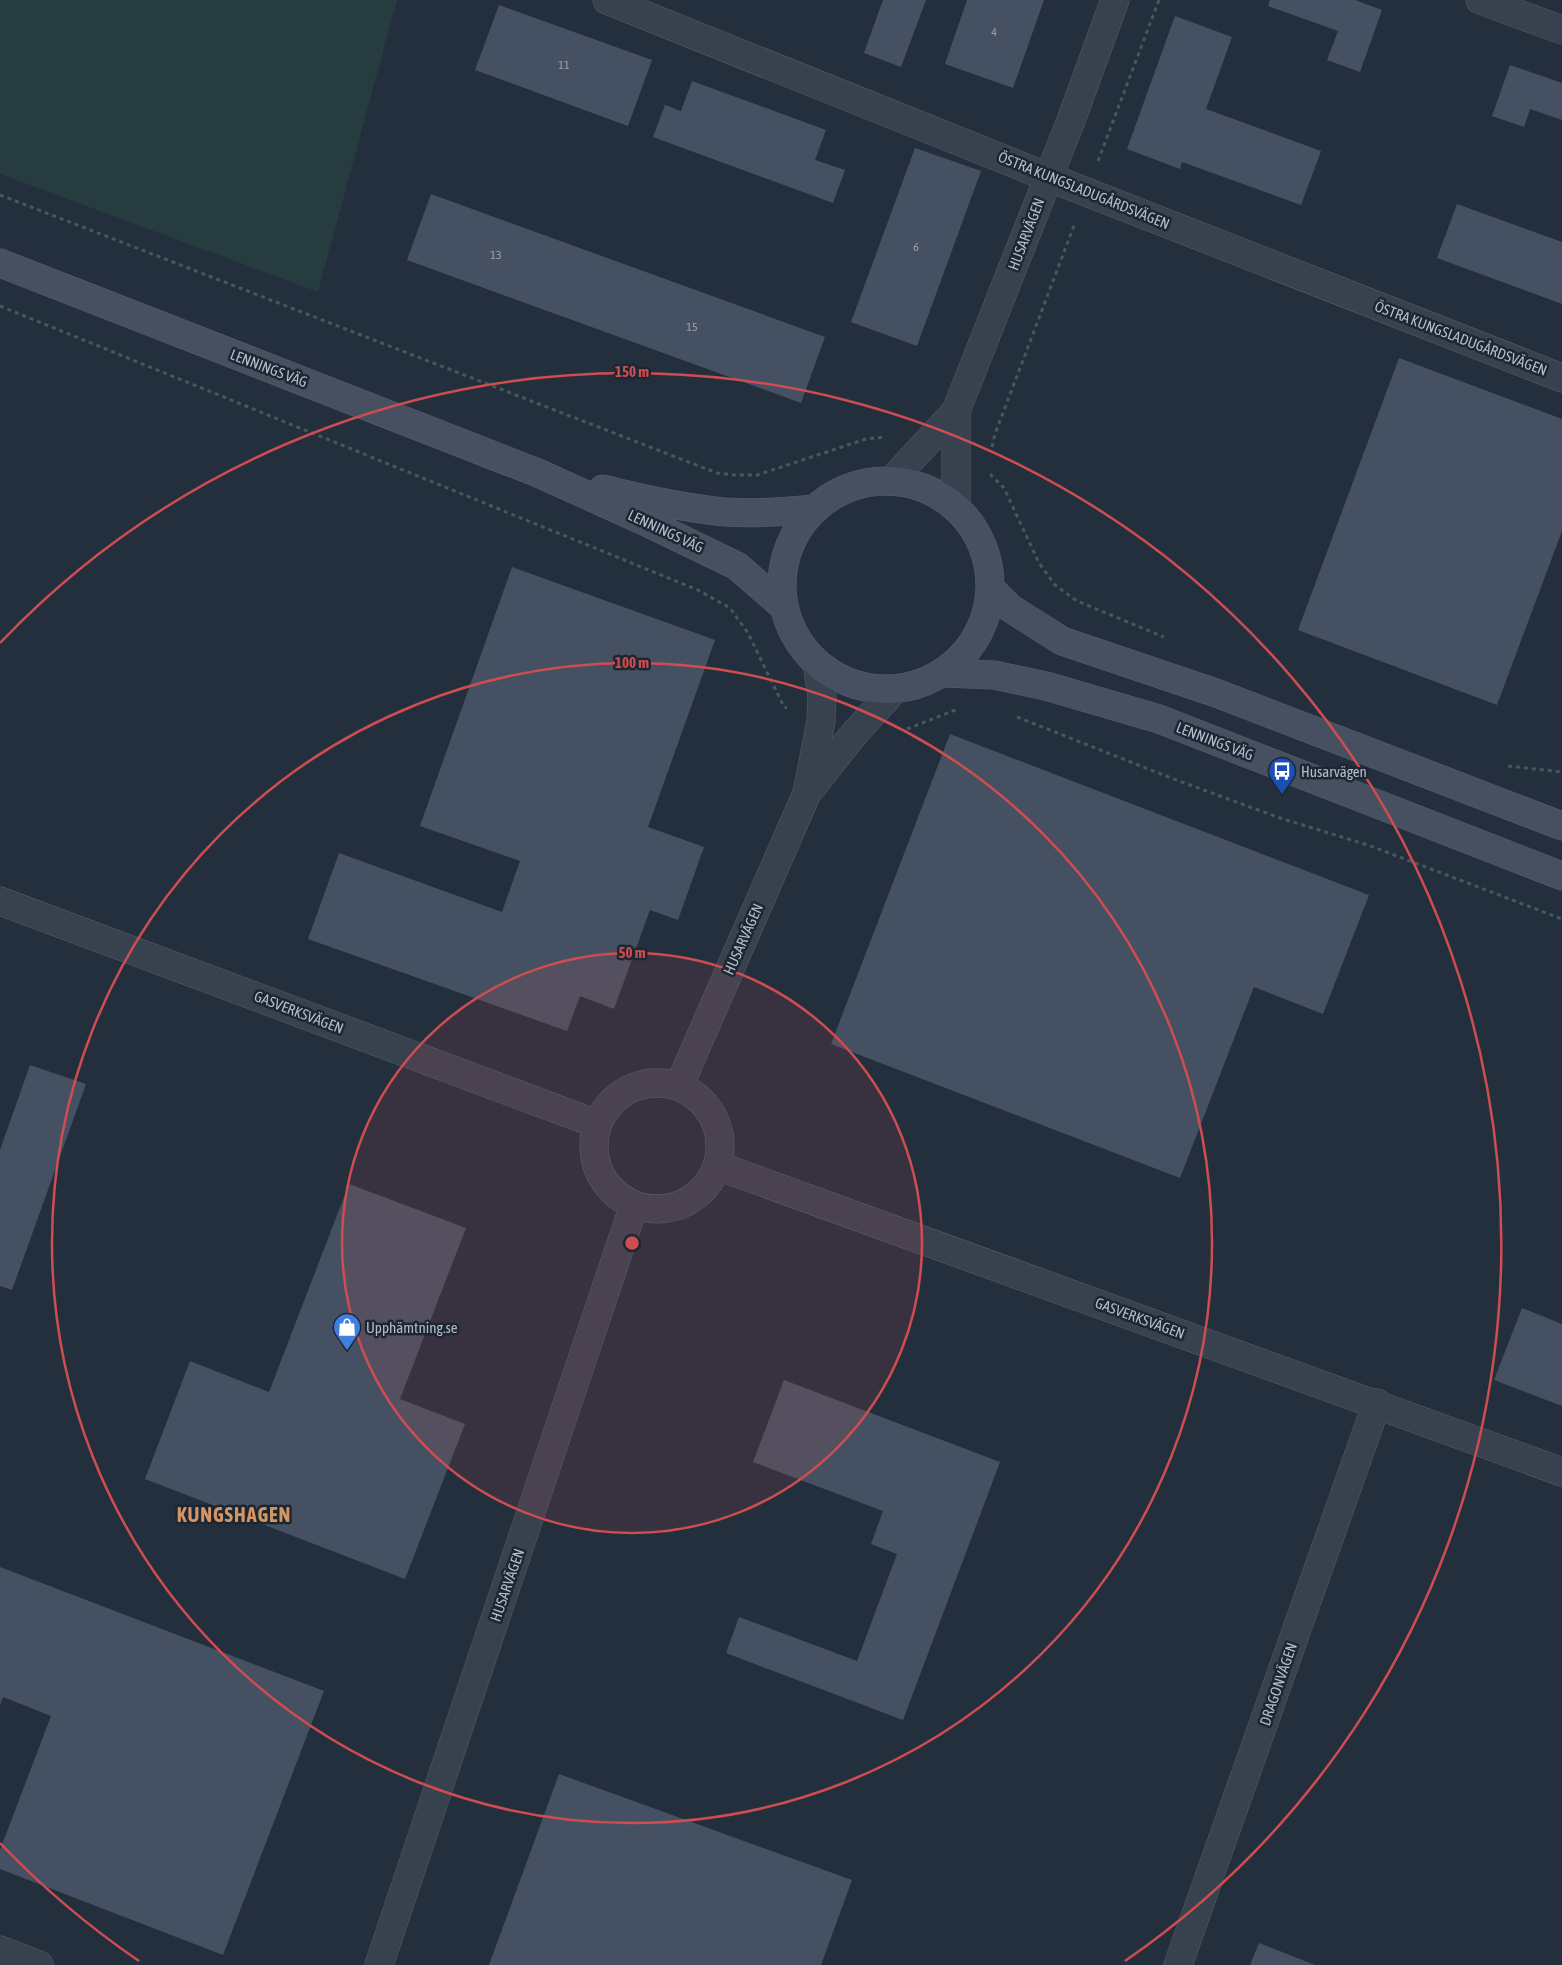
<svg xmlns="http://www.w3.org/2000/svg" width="1562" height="1965" font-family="'Asap Condensed',sans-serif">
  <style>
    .green { fill: #263c3f }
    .building { fill: #455162 }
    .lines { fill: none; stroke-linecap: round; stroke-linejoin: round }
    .street-casing { stroke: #565f6c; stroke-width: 29 }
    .secondary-casing { stroke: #565f6c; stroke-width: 29 }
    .path { stroke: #44595c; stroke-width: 3; stroke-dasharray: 4 4; stroke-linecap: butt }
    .street { stroke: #38414e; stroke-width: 28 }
    .secondary { stroke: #465061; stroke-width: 28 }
    .ring { fill: none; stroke: #ce4d50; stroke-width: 2.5 }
    .labels { text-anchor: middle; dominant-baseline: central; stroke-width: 5; stroke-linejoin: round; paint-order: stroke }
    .number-label { font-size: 12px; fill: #98a1af }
    .street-label { font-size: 15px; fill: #b4bcc9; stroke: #1d2633 }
    .poi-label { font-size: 15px; fill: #b4bcc9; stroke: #1d2633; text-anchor: start }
    .district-label { font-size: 20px; font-weight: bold; letter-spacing: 1px; fill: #d59563; stroke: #1d2633 }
    .centre { fill: #ce4d50; stroke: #1d2633; stroke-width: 2.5 }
    .ring-label { font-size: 15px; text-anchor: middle; font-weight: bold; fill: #ce4d50; stroke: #1d2633; stroke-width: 5; stroke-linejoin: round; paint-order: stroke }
  </style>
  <rect width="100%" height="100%" fill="#242f3e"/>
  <path class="green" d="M0 0H397L318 292 0 174Z"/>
  <path class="building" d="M883 0H926L901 67 864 53Z
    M967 0H1044L1013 88 945 64Z
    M1270 0H1355L1382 10 1360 72 1327 60 1338 31 1268 6Z
    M499 5 652 60 628 126 475 70Z
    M1175 16 1232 37 1206 109 1321 151 1301 205 1182 162 1180 169 1127 149Z
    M1510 65 1562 83V120L1530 109 1524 127 1492 116Z
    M692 81 826 130 815 160 845 170 833 203 653 137 665 105 681 111Z
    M915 148 981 171 917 346 851 322Z
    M431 194 825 337 801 403 407 260Z
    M1457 204 1562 242V304L1437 258Z
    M1399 358 1562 419V531L1497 705 1298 630Z
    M512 567 715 640 648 827 704 847 678 920 650 910 614 1009 580 996 567 1031 308 939 339 853 502 912 520 861 420 826Z
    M950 734 1369 895 1323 1014 1254 987 1180 1178 831 1044Z
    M30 1065 86 1084 12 1290 0 1286V1150Z
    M349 1184 466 1228 400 1399 465 1424 405 1579 145 1479 190 1361 269 1392Z
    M1522 1308 1562 1324V1406L1494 1380Z
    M784 1380 1000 1462 903 1720 726 1653 739 1617 857 1661 897 1554 871 1544 883 1511 753 1462Z
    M0 1567 324 1691 223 1955 0 1869V1850L51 1716 3 1697 0 1705Z
    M559 1774 852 1880 821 1965H489Z
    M1259 1943 1315 1965H1250Z"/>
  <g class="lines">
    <g class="street-casing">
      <path id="street" d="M607 0 1048 177 1562 378
        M1480 0 1562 30
        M891 481 956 411
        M956 507V411L1070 123 1115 0
        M808 792 854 734 895 689
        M0 901 597 1124
        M594 1146a63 63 0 1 1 126 0a63 63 0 1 1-126 0Z
        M679 1086 807 793 821 721 822 696 817 664
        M718 1166 1562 1472
        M0 1950 39 1965
        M379 1965 634 1205
        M1178 1965 1377 1403"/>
    </g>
    <g class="secondary-casing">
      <path id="secondary" d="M0 263 538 473 644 521 737 566 784 607
        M782 585a104 104 0 1 1 208 0a104 104 0 1 1-208 0Z
        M603 489C643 499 684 508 725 512 755 514 784 512 814 509
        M990 588 1010 608 1062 641 1216 693 1562 826
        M943 673 994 675 1046 686 1159 719 1562 876"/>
    </g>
    <path class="path" d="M1098 161 1159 0
      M0 195 717 473 734 475H757L866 439 884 437
      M0 306 698 590 730 608 748 633 784 707 787 708
      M992 447 995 434 1075 223
      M990 474 1004 488 1039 563 1055 585 1077 601 1164 637
      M1017 717 1171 778 1280 818 1368 845 1562 919
      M907 729 958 709
      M1508 766 1562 772"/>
    <use href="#street" class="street"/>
    <use href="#secondary" class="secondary"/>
  </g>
  <circle cx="632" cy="1243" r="290" fill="#ce4d50" fill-opacity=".12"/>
  <g class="ring">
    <circle cx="632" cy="1243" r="290"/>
    <circle cx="632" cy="1243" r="580"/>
    <path d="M139 1961A871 871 0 0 1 0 1843M0 643A871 871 0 1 1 1125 1961"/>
  </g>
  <defs>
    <g id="bus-pin" transform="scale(1.4375)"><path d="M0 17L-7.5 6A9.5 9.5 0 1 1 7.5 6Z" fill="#1a4fb4" stroke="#1d2633"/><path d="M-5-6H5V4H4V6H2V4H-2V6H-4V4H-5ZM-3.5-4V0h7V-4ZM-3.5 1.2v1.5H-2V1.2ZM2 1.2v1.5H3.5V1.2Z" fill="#fff"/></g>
    <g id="shop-pin" transform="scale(1.4375)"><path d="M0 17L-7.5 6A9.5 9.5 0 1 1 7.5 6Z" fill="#3f7fe0" stroke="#1d2633"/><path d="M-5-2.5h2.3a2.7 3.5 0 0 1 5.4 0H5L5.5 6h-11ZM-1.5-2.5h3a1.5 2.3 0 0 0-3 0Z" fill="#fff"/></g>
  </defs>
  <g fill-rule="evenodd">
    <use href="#bus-pin" x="1282" y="771"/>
    <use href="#shop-pin" x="347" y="1327"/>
  </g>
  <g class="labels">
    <g class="number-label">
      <text x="994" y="32">4</text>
      <text x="564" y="65">11</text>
      <text x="916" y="247">6</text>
      <text x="496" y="255">13</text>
      <text x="692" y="327">15</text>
    </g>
    <g class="street-label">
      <text transform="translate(1084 190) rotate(22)">ÖSTRA KUNGSLADUGÅRDSVÄGEN</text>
      <text transform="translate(1026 234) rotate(-69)">HUSARVÄGEN</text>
      <text transform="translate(1461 338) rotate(21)">ÖSTRA KUNGSLADUGÅRDSVÄGEN</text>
      <text transform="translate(269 368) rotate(21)">LENNINGS VÄG</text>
      <text transform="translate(666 531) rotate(25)">LENNINGS VÄG</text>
      <text transform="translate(1215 741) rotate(21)">LENNINGS VÄG</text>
      <text transform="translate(743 939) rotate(-66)">HUSARVÄGEN</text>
      <text transform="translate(299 1012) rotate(21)">GASVERKSVÄGEN</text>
      <text transform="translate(1140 1318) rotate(20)">GASVERKSVÄGEN</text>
      <text transform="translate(507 1585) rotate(-71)">HUSARVÄGEN</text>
      <text transform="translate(1278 1684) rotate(-71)">DRAGONVÄGEN</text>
    </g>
    <g class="poi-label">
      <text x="1301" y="771">Husarvägen</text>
      <text x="366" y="1327">Upphämtning.se</text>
    </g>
    <g class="district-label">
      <text x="234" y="1514">KUNGSHAGEN</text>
    </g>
  </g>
  <circle cx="632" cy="1243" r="8" class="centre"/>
  <g class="ring-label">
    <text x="632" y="377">150 m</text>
    <text x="632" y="668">100 m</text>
    <text x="632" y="958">50 m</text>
  </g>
</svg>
